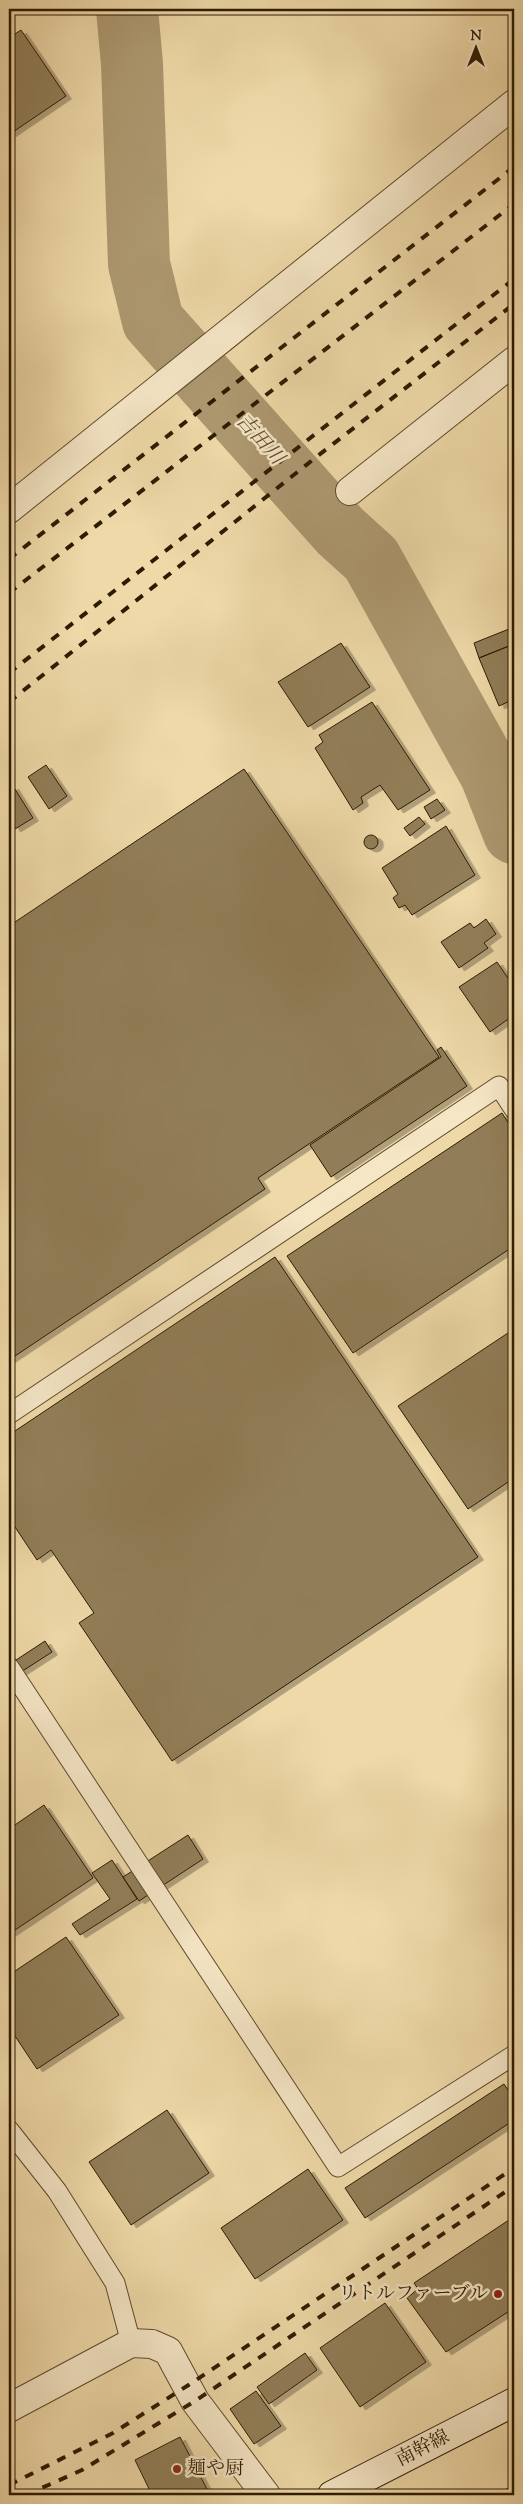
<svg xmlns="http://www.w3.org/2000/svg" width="523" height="2504" font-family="'Sorts Mill Goudy','Noto Serif JP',serif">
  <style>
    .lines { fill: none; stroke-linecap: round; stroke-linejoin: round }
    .river { stroke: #ad9870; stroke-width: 62 }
    .building { fill: #917e58; stroke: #2c1b02; filter: url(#shadow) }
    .service-casing { stroke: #5d4a2c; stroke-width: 21 }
    .minor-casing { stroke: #5d4a2c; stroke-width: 30 }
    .tertiary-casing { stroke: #5d4a2c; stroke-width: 30 }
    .secondary-casing { stroke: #2c1b02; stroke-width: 30 }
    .service { stroke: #f5e6c6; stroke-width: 19 }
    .minor { stroke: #f5e6c6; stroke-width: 28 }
    .tertiary { stroke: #f5e6c6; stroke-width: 28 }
    .secondary { stroke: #f5e6c6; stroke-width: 28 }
    .rail { stroke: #2c1b02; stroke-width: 4; stroke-dasharray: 9 9; stroke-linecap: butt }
    .poi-dot { fill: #8f2418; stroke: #f5e6c6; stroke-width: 2 }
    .labels { text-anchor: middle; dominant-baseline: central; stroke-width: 5; stroke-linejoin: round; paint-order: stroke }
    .poi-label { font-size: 19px; fill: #2c1b02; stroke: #f5e6c6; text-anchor: end }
    .street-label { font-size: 19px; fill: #2c1b02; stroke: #f5e6c6 }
    .water-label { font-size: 20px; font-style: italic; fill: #604d2e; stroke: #f5e6c6 }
  </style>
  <defs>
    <filter id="shadow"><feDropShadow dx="5.5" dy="3" stdDeviation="0" flood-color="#0004"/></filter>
  </defs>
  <rect width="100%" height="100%" fill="#efd9a8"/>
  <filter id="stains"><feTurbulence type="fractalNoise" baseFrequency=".004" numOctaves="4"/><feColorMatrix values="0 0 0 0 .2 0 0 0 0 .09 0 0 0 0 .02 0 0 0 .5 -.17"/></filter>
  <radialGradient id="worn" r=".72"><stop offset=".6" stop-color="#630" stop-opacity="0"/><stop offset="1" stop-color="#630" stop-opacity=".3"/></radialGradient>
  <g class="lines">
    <path class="river" d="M127 9 132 64 139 264 153 321 340 531 371 559 491 775 514 833"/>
  </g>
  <path class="building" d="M21 30 66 96 10 134 9 38Z
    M514 627V644L479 658 474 643Z
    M341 643 370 687 308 727 278 682Z
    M514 644V699L499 706 479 658Z
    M372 702 430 790 398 810 380 785 361 797 363 803 353 810 315 748 323 742 319 735Z
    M46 765 67 796 49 809 28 777Z
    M244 769 439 1057 258 1178 265 1189 9 1360V926Z
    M13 786 33 818 15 829 9 819V789Z
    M437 799 445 810 431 819 424 807Z
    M419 817 425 824 410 836 404 828Z
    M446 826 475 875 412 915 405 905 399 908 393 898 398 894 382 868Z
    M364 842a7 7 0 1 1 14 0a7 7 0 1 1-14 0Z
    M486 919 496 934 484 943 488 948 459 968 441 942 470 923 474 928Z
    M497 962 514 987V1015L490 1032 459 987Z
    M441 1047 467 1086 331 1177 310 1145 441 1057 437 1050Z
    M502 1113 514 1132V1246L353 1353 287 1256Z
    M275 1257 478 1557 172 1761 79 1623 94 1613 51 1550 37 1560 9 1518V1435Z
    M514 1329V1478L468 1509 398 1406Z
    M45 1641 52 1652 21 1672 13 1662Z
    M44 1805 93 1878 9 1934V1829Z
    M188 1835 203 1859 139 1901 123 1877Z
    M112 1860 137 1899 80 1935 72 1924 110 1899 92 1873Z
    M66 1937 119 2015 37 2069 9 2027V1975Z
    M504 2084 514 2099V2120L365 2218 345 2188Z
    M167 2110 209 2173 131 2225 89 2162Z
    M308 2169 343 2220 255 2279 221 2228Z
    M512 2218 514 2308 446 2352 407 2298 418 2289 414 2283Z
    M385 2303 426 2362 360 2407 320 2348Z
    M305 2353 317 2370 269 2404 257 2387Z
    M256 2391 281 2426 254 2444 230 2409Z
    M180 2437 210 2495H152L135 2460Z
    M514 2485V2495H506L503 2491Z"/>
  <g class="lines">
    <g class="service-casing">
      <path id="service" d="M9 1414 499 1086 514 1109
        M9 1667 338 2167 514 2055
        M9 2130 57 2191 115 2283 131 2343"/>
    </g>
    <g class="minor-casing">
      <path id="minor" d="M350 491 514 361
        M9 509 514 104"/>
    </g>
    <g class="tertiary-casing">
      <path id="tertiary" d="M9 2408 131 2343 152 2344 168 2351 195 2401 266 2495"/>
    </g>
    <g class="secondary-casing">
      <path id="secondary" d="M332 2495 514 2402"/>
    </g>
    <use href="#service" class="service"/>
    <use href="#minor" class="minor"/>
    <use href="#tertiary" class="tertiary"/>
    <use href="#secondary" class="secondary"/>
    <path class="rail" d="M9 559 514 167
      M9 593 514 204
      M9 673 514 279
      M9 702 315 458 514 304
      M9 2485 113 2433 187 2386 514 2168
      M26 2495 82 2470 195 2401 514 2186"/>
  </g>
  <g class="poi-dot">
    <circle cx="498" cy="2294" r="5"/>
    <circle cx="177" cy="2469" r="5"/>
  </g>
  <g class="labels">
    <g class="poi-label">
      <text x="488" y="2294">リトルファーブル</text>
      <text x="187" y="2469" text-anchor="start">麺や厨</text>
    </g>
    <g class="street-label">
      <text transform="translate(423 2449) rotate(-27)">南幹線</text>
    </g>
    <g class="water-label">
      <text transform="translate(259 440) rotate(48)">吉田川</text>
    </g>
  </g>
  <rect width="523" height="2504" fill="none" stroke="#efd9a8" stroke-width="30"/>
  <rect x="10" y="10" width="503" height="2484" fill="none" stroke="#2c1b02" stroke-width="2.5"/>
  <rect x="15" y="15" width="493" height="2474" fill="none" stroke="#2c1b02"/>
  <g transform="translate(476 48)" stroke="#f5e6c6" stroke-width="4" paint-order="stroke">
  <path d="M0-4L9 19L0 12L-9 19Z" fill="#2c1b02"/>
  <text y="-8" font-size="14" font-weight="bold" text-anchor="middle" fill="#2c1b02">N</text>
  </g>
  <rect width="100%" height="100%" filter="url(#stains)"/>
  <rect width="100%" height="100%" fill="url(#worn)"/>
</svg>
